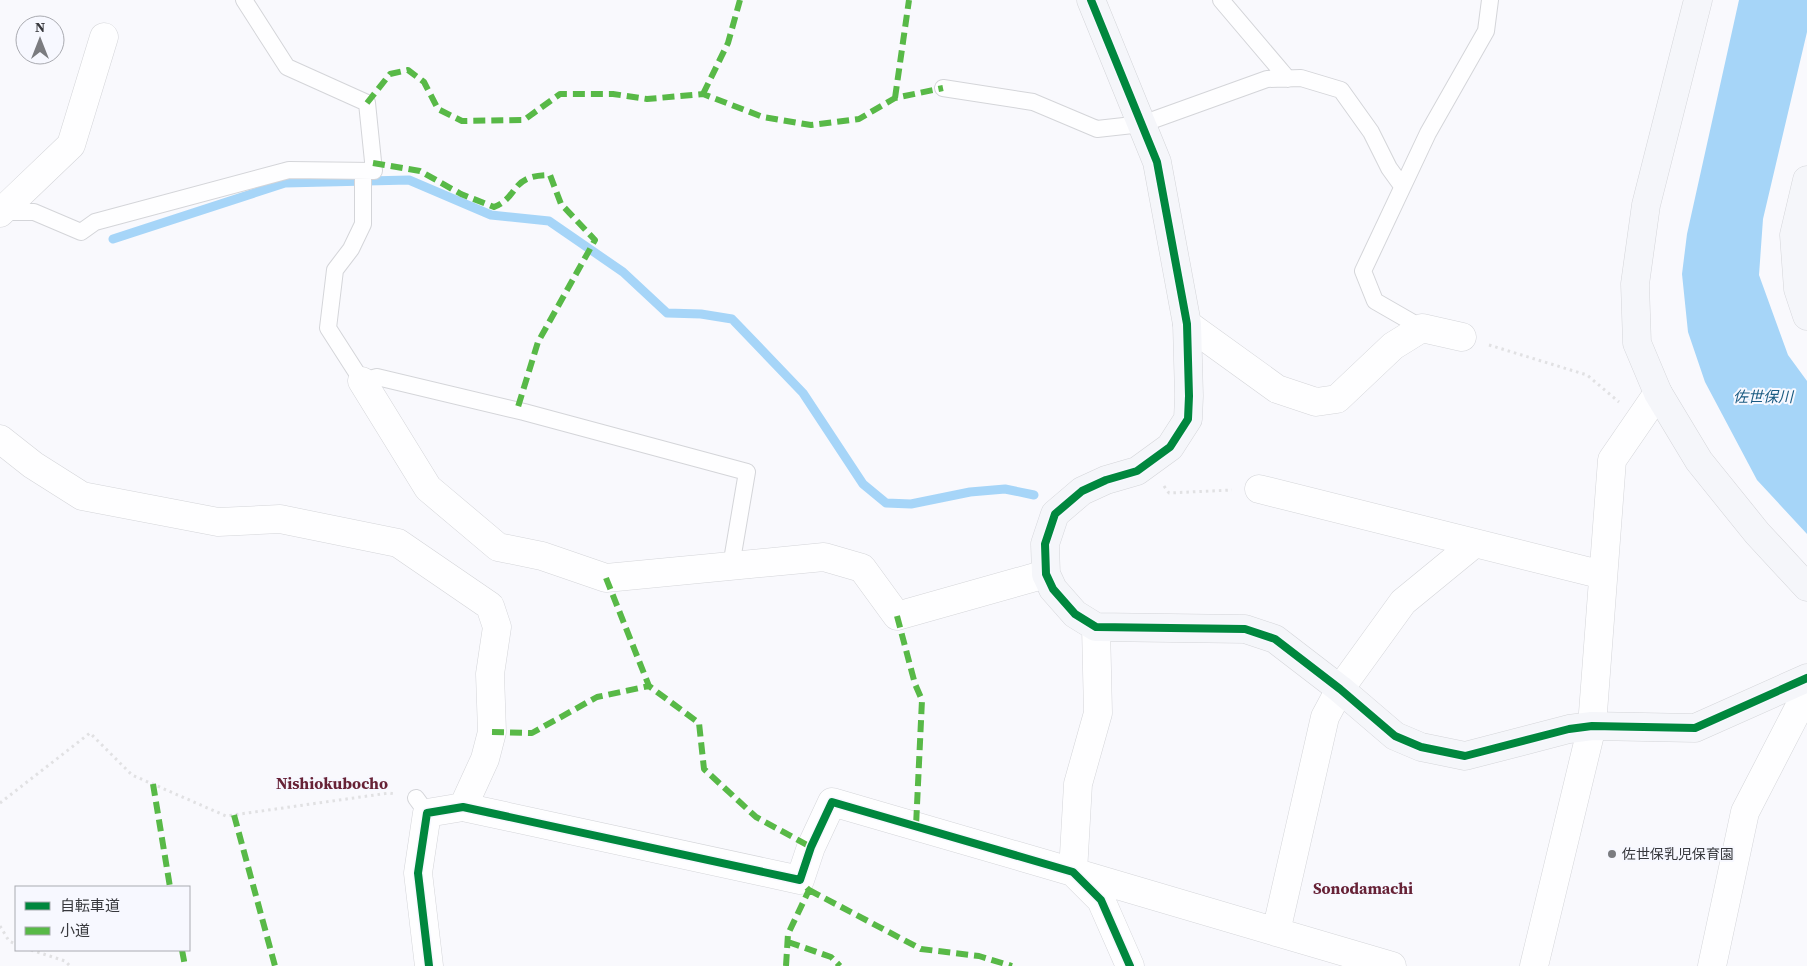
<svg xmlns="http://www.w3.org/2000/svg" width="1807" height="966" font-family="'Source Serif 4','Noto Sans JP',serif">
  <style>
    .water { fill: #a6d5f8 }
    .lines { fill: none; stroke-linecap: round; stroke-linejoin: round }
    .stream { stroke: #a6d5f8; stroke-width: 9 }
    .lane-casing { stroke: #d4d5d9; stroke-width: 18 }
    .street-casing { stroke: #d4d5d9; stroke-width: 29 }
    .secondary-casing { stroke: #d4d5d9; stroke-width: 29 }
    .path { stroke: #e1e1e3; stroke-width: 3; stroke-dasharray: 2.5 4; stroke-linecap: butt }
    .lane { stroke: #fefeff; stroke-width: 16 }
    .street { stroke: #fefeff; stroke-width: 28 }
    .secondary { stroke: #f5f6fa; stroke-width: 28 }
    .quiet { stroke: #58b947; stroke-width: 6; stroke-dasharray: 12 6; stroke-linecap: butt }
    .cycleway-casing { stroke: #f7f8ff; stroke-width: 11 }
    .cycleway { stroke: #00873e; stroke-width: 8 }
    .poi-dot { fill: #7b7c80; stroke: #f7f8ff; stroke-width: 2 }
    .labels { text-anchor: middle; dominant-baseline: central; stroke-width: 4; stroke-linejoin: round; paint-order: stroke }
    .poi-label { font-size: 14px; fill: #37383d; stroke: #f7f8ff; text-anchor: start }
    .water-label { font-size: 15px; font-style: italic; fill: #195a82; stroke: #f7f8ff }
    .quarter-label { font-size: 16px; font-weight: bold; fill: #672236; stroke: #f7f8ff }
  </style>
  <rect width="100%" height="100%" fill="#f9f9fd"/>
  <path class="water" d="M1739 0H1807V32L1763 219 1759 275 1788 355 1807 381V534L1757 480 1705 382 1688 332 1682 274 1687 234Z"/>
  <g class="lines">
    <path class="stream" d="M113 239 285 183 409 180 491 215 549 221 623 272 667 313 701 314 732 319 803 393 863 484 886 503 911 504 970 492 1005 489 1034 495"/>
    <g class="lane-casing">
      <path id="lane" d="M1221 0 1288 79
        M943 88 1033 102 1097 129 1142 124 1267 79 1301 78 1341 90 1371 132 1389 168 1402 186
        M363 171V224L351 249 335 270 328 328 362 381 377 377 524 412 747 472 731 566
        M1 212H34L81 232 95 222 289 170 374 171 367 103 287 67 244 0
        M1422 328 1375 301 1363 271 1428 133 1486 31 1490 0
        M416 798 427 813"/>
    </g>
    <g class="street-casing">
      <path id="street" d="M0 213 71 145 104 37
        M1187 324 1277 389 1316 402 1337 399 1393 346 1422 328 1462 337
        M362 381 428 488 498 547 542 556 606 578 824 557 862 568 897 616 1046 574
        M0 439 33 465 82 496 218 522 280 519 398 543 490 606 497 627 490 674 492 732 485 759 463 807
        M1259 489 1603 575
        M1096 627 1098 713 1078 784 1073 872 1392 966
        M1276 932 1325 717 1340 689 1403 602 1475 543
        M429 966 418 873 427 813 463 807 800 880 811 847 832 802 1073 872 1101 900 1130 966
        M1534 966 1592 726 1612 460 1658 393
        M1712 966 1745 812 1807 692"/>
    </g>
    <g class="secondary-casing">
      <path id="secondary" d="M1091 0 1157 162 1187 324 1189 396 1188 419 1170 447 1137 471 1106 480 1082 491 1055 514 1045 544 1046 574 1053 589 1075 614 1096 627 1245 629 1275 639 1340 689 1395 736 1421 747 1465 756 1569 729 1592 726 1695 728 1807 678
        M1698 0 1646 205 1635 284 1637 343 1658 393 1699 461 1757 533 1807 587
        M1807 180 1794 235 1798 289 1807 316"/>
    </g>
    <path class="path" d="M1489 345 1587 375 1619 402
      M1164 486 1169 493 1232 490
      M0 803 90 733 132 775 226 816 389 793 395 794
      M0 926 9 941 16 944
      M31 950 65 961 70 966"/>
    <use href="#lane" class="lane"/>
    <use href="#street" class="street"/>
    <use href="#secondary" class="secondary"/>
    <path class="quiet" d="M703 94 728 43 740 0
      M895 98 909 0
      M367 103 390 74 408 70 424 82 438 109 462 121 524 120 560 94H613L647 99 703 94 763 117 811 125 859 119 895 98 943 88
      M373 163 420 171 461 194 494 207C520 197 509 175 550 175L561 204 595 240 538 342 517 410
      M606 578 649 686 699 723 704 769 756 817 811 847
      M897 616 915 684 922 700 916 826
      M492 732 532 733 597 697 649 686
      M153 784 170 887
      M234 815 275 966
      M809 890 921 949 979 956 1012 966
      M788 942 831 957 840 966
      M182 950 185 966
      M786 966 788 934 809 890 806 887"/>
    <g class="cycleway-casing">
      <path id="cycleway" d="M1091 0 1157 162 1187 324 1189 396 1188 419 1170 447 1137 471 1106 480 1082 491 1055 514 1045 544 1046 574 1053 589 1075 614 1096 627 1245 629 1275 639 1340 689 1395 736 1421 747 1465 756 1569 729 1592 726 1695 728 1807 678
        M429 966 418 873 427 813 463 807 800 880 811 847 832 802 1073 872 1101 900 1130 966"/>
    </g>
    <use href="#cycleway" class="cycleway"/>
  </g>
  <circle class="poi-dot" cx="1612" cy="854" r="5"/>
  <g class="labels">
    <g class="poi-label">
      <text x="1622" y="854">佐世保乳児保育園</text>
    </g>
    <g class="water-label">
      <text x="1763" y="396">佐世保川</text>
    </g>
    <g class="quarter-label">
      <text x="332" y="783">Nishiokubocho</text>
      <text x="1363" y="888">Sonodamachi</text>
    </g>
  </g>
  <rect x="15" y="886" width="175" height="65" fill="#f7f8ff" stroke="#aaabb1"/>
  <rect x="25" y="902" width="25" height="8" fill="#00873e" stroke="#aaabb1"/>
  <text x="60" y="911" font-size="15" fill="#37383d">自転車道</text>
  <rect x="25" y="927" width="25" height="8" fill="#58b947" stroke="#aaabb1"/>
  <text x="60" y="936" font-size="15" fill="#37383d">小道</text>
  <g transform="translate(40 40)"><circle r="24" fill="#f7f8ff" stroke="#aaabb1"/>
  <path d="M0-4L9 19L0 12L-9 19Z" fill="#7b7c80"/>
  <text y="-8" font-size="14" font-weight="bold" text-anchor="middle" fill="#37383d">N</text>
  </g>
</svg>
